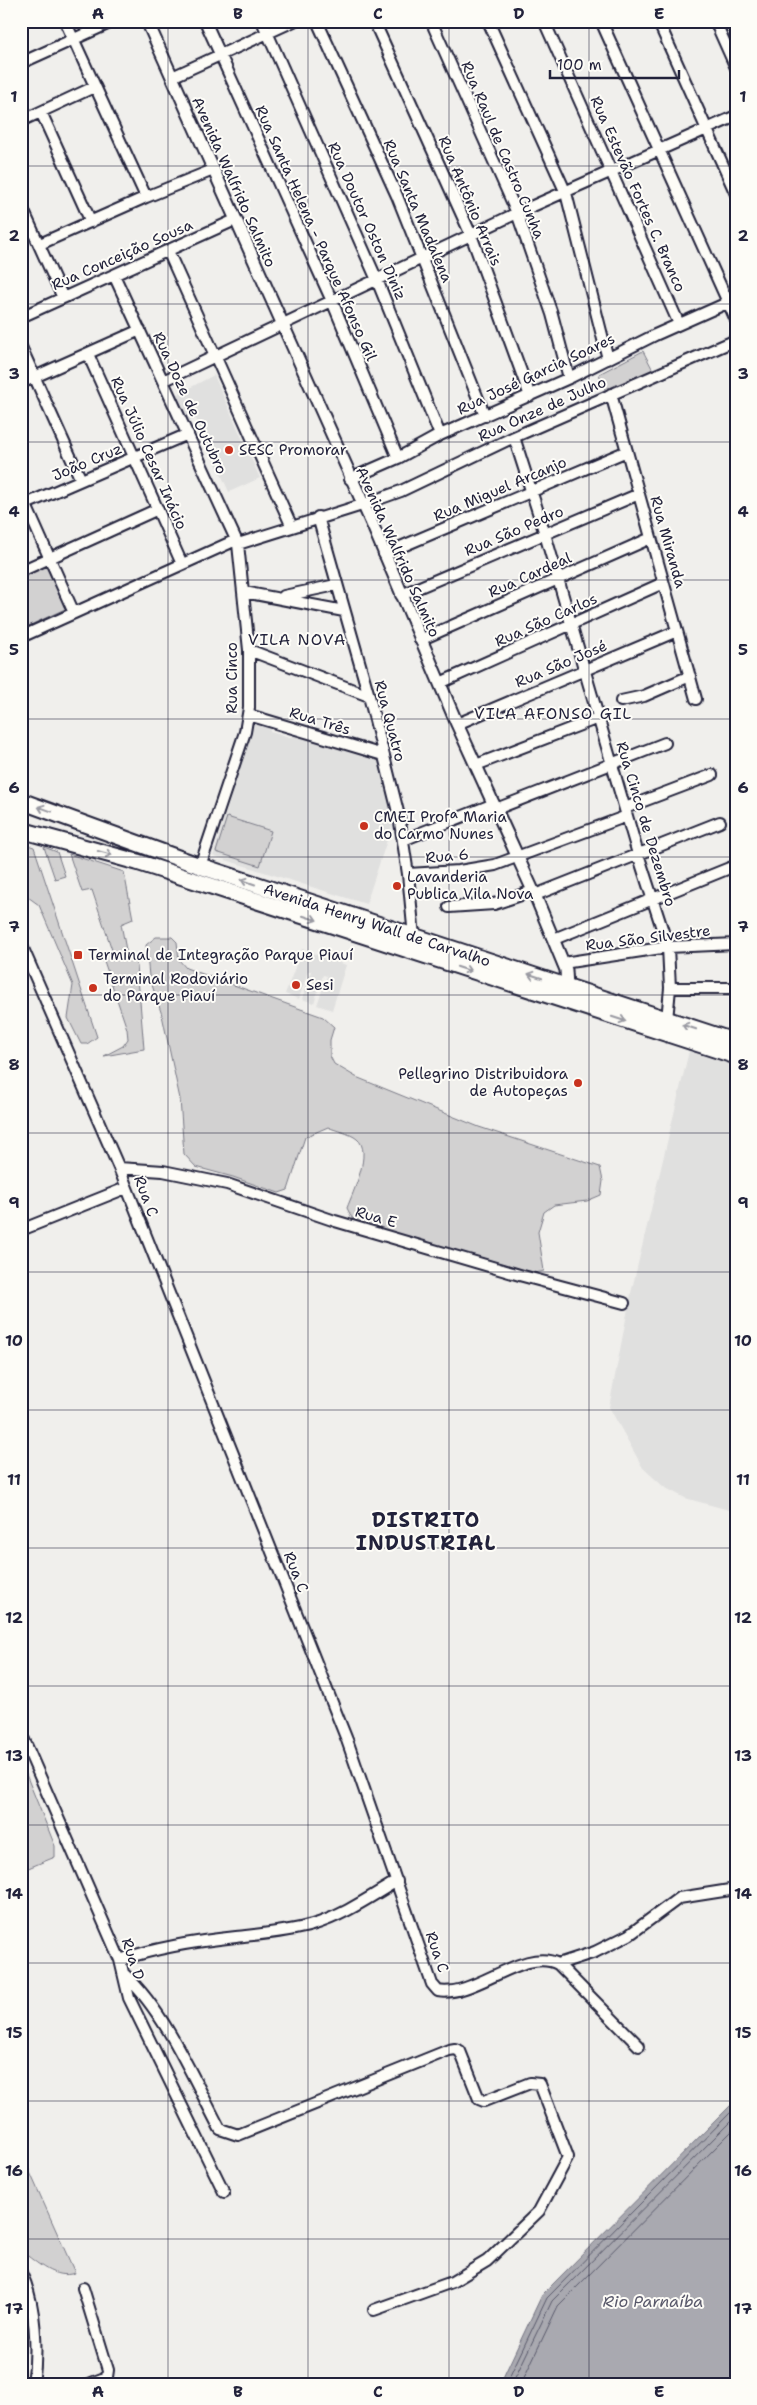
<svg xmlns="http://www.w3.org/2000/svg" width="757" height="2405" font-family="'Shantell Sans',sans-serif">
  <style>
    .built { fill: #e0e0df }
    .green { fill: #d2d1d1; stroke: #7a7a86 }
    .water { fill: #a9a9b0; stroke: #737381 }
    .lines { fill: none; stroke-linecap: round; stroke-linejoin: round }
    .shore { stroke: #58586a; stroke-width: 1 }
    .minor-casing { stroke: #22223b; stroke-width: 14 }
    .tertiary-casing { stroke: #22223b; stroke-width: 15 }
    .primary-casing { stroke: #22223b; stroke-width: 19 }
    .minor { stroke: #fdfcf7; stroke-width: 10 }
    .tertiary { stroke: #fdfcf7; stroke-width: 11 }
    .primary { stroke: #fdfcf7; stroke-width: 15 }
    .oneway { stroke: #9a9aa2 }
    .grid { fill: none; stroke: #22223b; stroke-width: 1; stroke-opacity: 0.55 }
    .poi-dot { fill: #c8321e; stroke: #fdfcf7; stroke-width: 2 }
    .labels { text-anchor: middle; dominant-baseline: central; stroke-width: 4; stroke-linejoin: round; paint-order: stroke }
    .street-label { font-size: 15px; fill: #22223b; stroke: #fdfcf7 }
    .poi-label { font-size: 15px; fill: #22223b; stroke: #fdfcf7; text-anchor: start }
    .neighbourhood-label { font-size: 16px; letter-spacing: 1px; fill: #22223b; stroke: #fdfcf7 }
    .water-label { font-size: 16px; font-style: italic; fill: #58586a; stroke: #fdfcf7 }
    .district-label { font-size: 20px; font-weight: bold; letter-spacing: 1px; fill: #22223b; stroke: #fdfcf7 }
    .neatline { fill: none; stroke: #22223b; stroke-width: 2 }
    .grid-label { font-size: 16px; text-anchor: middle; font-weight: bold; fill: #22223b }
  </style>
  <rect width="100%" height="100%" fill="#f0efec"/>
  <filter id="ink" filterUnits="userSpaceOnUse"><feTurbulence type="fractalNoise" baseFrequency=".02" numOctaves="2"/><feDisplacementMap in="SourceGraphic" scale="10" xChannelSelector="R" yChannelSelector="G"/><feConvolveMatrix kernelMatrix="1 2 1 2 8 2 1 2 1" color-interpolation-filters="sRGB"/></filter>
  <g filter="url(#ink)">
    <path class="built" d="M214 375 260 478 229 492 196 419 189 422 176 395Z
      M254 720 269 725 270 732 290 737 296 735 384 762 395 816 366 904 213 856Z
      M302 949 346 965 332 1010 317 1005 327 976 323 975 314 1003 302 999 311 971H308L299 999 285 994Z
      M689 1051 736 1066V1512L685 1498 664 1487 643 1468 609 1407 631 1293Z"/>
    <path class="green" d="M643 351 654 372 606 392 599 374Z
      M44 563 67 608 24 628 21 623V574Z
      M227 817 271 831 260 866 216 852Z
      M21 843 34 847 97 1037 87 1044H81L68 1018 73 985 39 905 21 892Z
      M44 847 57 852 65 876 55 879Z
      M69 854 124 872 133 919 121 924 127 955 137 966 144 1049 104 1056 123 1046 128 1039 127 1029 102 955 112 950 92 890 82 892Z
      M156 937H172L177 942 179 960 186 968 323 1017 334 1027 330 1040V1056L334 1064 356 1077 479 1127 600 1167 603 1181 601 1195 587 1201 554 1205 544 1212 538 1232 544 1271 535 1273 370 1226 352 1218 347 1208C353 1192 373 1151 357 1139 350 1133 336 1131 328 1127L305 1137 288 1190 279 1193 233 1177 196 1167 184 1154 180 1099 162 1015 149 976 146 945Z
      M21 1762 55 1846V1857L21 1871Z
      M21 2159H24L75 2273C54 2280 38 2263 21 2251Z"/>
    <path class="water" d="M736 2100V2384H500L542 2295Z"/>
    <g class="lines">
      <path class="shore" d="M506 2384 547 2298 736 2107
        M512 2384 552 2301 736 2116
        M521 2384 558 2306 736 2127"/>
      <g class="minor-casing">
        <path id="minor" d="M65 21 146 197
          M205 21 332 301 398 458
          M262 21 377 280 440 435
          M317 21 397 196 485 416
          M374 21 471 235 530 396
          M431 21 517 213 552 314 569 378
          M488 21 566 193 608 359
          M544 21 679 324
          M601 21 736 320
          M658 21 736 194
          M715 21 736 68
          M21 63 114 21
          M172 77 294 21
          M41 112 91 222
          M21 121 94 87
          M21 205 63 298
          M40 244 146 197 213 170
          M168 251 292 527
          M114 275 238 544 249 650V708L245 732 200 866
          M21 317 235 220
          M21 347 81 480
          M88 354 182 564
          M163 381 517 213 736 116
          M21 383 140 330
          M611 394 696 699
          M514 437 545 534 638 854 668 947 670 988 667 1020
          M350 479 398 458 440 435 569 378 655 335 736 299
          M21 494 74 613
          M26 504 188 434
          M318 517 369 696 399 816 408 874 414 937
          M238 544 362 505 401 491 514 437 736 340
          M384 554 627 451
          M21 571 158 509
          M244 592 344 611
          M401 595 639 494
          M284 596 336 585
          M21 637 236 540
          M420 640 651 538
          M249 650 369 696
          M440 683 663 583
          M621 701 644 696 690 676
          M249 715 383 755
          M457 724 677 631
          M476 765 598 718
          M625 808 712 775
          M496 809 665 743
          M403 840 494 804
          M408 874 459 871 495 865 627 816
          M535 895 720 822
          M449 907 494 904 533 891
          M554 939 732 867
          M21 944 119 1168 347 1740 432 1984 438 1991C475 1998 524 1946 558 1964L639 2046
          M563 963 668 947 736 944
          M670 988H736
          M119 1168 163 1171 227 1184 335 1221 523 1276 624 1303
          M21 1230 126 1188
          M21 1733 120 1960 129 1998 224 2192
          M120 1960C158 1947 197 1941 236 1937 261 1934 288 1932 312 1925 343 1916 370 1897 397 1881
          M558 1964 595 1952 629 1935 679 1898 736 1889
          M125 1975C166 2013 194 2080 220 2129L238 2135 449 2050 455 2049 460 2051 479 2099 484 2101 530 2083 540 2084 568 2157 539 2211 487 2261 452 2282 374 2310
          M21 2273C36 2303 38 2351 33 2384
          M83 2288 108 2370 107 2377 89 2384"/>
      </g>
      <g class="tertiary-casing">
        <path id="tertiary" d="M147 21 373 526 457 724 535 895 566 970 567 987"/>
      </g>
      <g class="primary-casing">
        <path id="primary" d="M21 801 200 866 736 1042
          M21 830 137 862 736 1056"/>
      </g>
      <use href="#minor" class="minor"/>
      <use href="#tertiary" class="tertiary"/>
      <use href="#primary" class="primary"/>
    </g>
    <defs><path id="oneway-shaft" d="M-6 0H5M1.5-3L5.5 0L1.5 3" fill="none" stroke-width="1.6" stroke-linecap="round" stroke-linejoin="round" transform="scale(1.25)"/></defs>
    <g class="oneway">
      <use href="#oneway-shaft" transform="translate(45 809) rotate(-160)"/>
      <use href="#oneway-shaft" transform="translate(105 853) rotate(15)"/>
      <use href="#oneway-shaft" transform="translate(248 882) rotate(-161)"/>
      <use href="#oneway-shaft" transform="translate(310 918) rotate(18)"/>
      <use href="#oneway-shaft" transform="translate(464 969) rotate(18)"/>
      <use href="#oneway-shaft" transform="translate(535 976) rotate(-162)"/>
      <use href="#oneway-shaft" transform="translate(619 1019) rotate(18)"/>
      <use href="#oneway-shaft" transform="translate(689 1027) rotate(-162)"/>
    </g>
  </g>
  <path class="grid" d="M168 21V2384M308 21V2384M449 21V2384M589 21V2384M21 166H736M21 304H736M21 442H736M21 580H736M21 719H736M21 857H736M21 995H736M21 1133H736M21 1272H736M21 1410H736M21 1548H736M21 1686H736M21 1825H736M21 1963H736M21 2101H736M21 2239H736"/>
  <g class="poi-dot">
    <circle cx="229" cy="450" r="5"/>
    <circle cx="364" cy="826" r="5"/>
    <circle cx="397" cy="886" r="5"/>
    <rect x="73" y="950" width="10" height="10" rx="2.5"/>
    <circle cx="296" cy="985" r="5"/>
    <circle cx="93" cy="988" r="5"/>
    <circle cx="578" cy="1083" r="5"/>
  </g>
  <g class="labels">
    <g class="street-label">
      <text transform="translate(503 150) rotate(67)">Rua Raul de Castro Cunha</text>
      <text transform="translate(234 182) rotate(66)">Avenida Walfrido Salmito</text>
      <text transform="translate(638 194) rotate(66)">Rua Estevão Fortes C. Branco</text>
      <text transform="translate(470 201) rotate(67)">Rua Antônio Arrais</text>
      <text transform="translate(418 211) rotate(67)">Rua Santa Madalena</text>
      <text transform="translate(367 221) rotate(66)">Rua Doutor Oston Diniz</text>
      <text transform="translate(316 233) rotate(66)">Rua Santa Helena - Parque Afonso Gil</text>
      <text transform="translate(122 255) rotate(-24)">Rua Conceição Sousa</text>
      <text transform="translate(536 374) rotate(-25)">Rua José Garcia Soares</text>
      <text transform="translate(190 403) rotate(65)">Rua Doze de Outubro</text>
      <text transform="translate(542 409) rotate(-24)">Rua Onze de Julho</text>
      <text transform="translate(149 453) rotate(66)">Rua Júlio Cesar Inácio</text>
      <text transform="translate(87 462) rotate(-23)">João Cruz</text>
      <text transform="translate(500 489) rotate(-23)">Rua Miguel Arcanjo</text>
      <text transform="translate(514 531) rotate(-23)">Rua São Pedro</text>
      <text transform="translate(668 542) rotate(74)">Rua Miranda</text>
      <text transform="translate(398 552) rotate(66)">Avenida Walfrido Salmito</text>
      <text transform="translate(530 575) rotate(-24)">Rua Cardeal</text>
      <text transform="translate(546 620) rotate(-24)">Rua São Carlos</text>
      <text transform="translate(561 664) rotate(-23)">Rua São José</text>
      <text transform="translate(232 678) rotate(-90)">Rua Cinco</text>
      <text transform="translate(320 721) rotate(17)">Rua Três</text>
      <text transform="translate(390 721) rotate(75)">Rua Quatro</text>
      <text transform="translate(646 824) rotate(73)">Rua Cinco de Dezembro</text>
      <text transform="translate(447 856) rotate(-5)">Rua 6</text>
      <text transform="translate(377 925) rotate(18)">Avenida Henry Wall de Carvalho</text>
      <text transform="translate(648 938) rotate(-7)">Rua São Silvestre</text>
      <text transform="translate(146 1196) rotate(69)">Rua C</text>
      <text transform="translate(376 1217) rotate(16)">Rua E</text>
      <text transform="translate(296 1572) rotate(68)">Rua C</text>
      <text transform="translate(437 1952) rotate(71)">Rua C</text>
      <text transform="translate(133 1959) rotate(72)">Rua D</text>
    </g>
    <g class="poi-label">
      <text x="239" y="450">SESC Promorar</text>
      <text x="374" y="817">CMEI Profª Maria<tspan x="374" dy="17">do Carmo Nunes</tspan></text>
      <text x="407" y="877">Lavanderia<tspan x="407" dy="17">Publica Vila Nova</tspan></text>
      <text x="88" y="955">Terminal de Integração Parque Piauí</text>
      <text x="103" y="979">Terminal Rodoviário<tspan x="103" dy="17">do Parque Piauí</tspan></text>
      <text x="306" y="985">Sesi</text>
      <text x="568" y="1074" text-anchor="end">Pellegrino Distribuidora<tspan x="568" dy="17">de Autopeças</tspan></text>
    </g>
    <g class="neighbourhood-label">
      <text x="297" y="639">VILA NOVA</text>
      <text x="553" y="713">VILA AFONSO GIL</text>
    </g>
    <g class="water-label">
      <text x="653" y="2301">Rio Parnaíba</text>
    </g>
    <g class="district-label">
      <text x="426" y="1520">DISTRITO<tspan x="426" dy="23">INDUSTRIAL</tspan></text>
    </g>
  </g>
  <rect width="757" height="2405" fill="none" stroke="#fdfcf7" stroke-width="55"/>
  <path d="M550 70v8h129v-8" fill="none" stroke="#22223b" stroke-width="2.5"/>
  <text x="557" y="70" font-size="15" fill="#22223b" stroke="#fdfcf7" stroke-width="4" paint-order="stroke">100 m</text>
  <rect x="28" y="28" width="702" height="2350" class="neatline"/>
  <g class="grid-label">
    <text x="98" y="19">A</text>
    <text x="238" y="19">B</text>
    <text x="378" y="19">C</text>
    <text x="519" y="19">D</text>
    <text x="659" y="19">E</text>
    <text x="14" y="102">1</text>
    <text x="743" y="102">1</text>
    <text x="14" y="241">2</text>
    <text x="743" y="241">2</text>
    <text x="14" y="379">3</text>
    <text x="743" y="379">3</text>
    <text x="14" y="517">4</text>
    <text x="743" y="517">4</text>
    <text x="14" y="655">5</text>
    <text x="743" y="655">5</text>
    <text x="14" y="793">6</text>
    <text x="743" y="793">6</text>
    <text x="14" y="932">7</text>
    <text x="743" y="932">7</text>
    <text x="14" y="1070">8</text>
    <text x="743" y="1070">8</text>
    <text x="14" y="1208">9</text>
    <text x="743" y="1208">9</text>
    <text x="14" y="1346">10</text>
    <text x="743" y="1346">10</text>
    <text x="14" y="1485">11</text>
    <text x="743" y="1485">11</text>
    <text x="14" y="1623">12</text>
    <text x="743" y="1623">12</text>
    <text x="14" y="1761">13</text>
    <text x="743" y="1761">13</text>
    <text x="14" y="1899">14</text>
    <text x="743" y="1899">14</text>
    <text x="14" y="2038">15</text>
    <text x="743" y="2038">15</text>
    <text x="14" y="2176">16</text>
    <text x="743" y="2176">16</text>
    <text x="14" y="2314">17</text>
    <text x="743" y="2314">17</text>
    <text x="98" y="2397">A</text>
    <text x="238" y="2397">B</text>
    <text x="378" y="2397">C</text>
    <text x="519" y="2397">D</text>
    <text x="659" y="2397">E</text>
  </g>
</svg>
